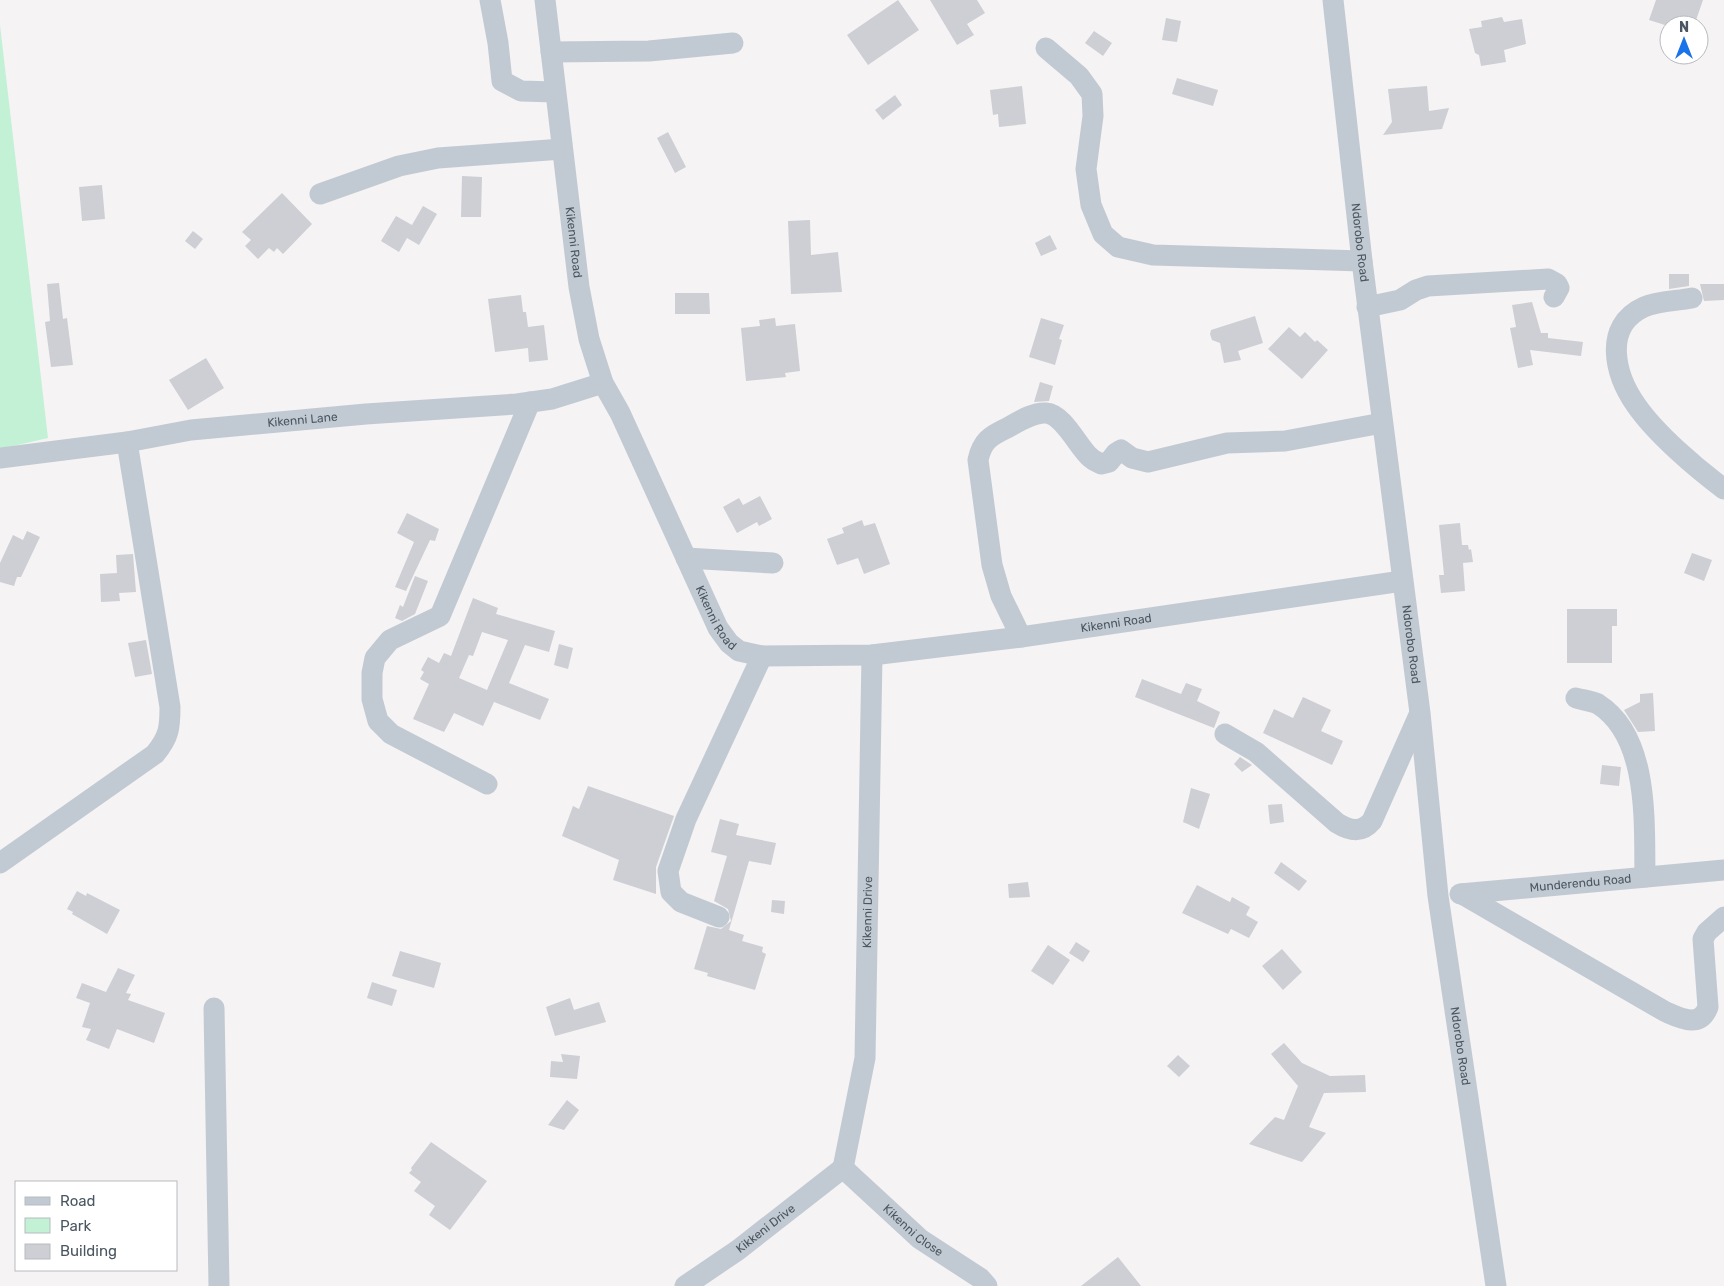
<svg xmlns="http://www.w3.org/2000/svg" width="1724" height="1286" font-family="Rubik,sans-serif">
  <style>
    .green { fill: #c3f1d5 }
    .building { fill: #cdcfd5; fill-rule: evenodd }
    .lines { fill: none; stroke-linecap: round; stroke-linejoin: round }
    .minor { stroke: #c1cad2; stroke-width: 21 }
    .labels { text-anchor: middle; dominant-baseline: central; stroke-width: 4; stroke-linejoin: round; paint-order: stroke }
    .street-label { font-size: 12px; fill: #4a5661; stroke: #fff }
  </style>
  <rect width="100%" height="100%" fill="#f5f3f3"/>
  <path class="green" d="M0 25 48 438 0 449Z"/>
  <path class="building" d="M898 0 919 30 868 65 847 35Z
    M930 0H977L985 13 967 24 974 35 957 45Z
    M1656 0H1703L1695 23 1684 19 1682 25H1665L1649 20Z
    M1502 17 1504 22 1522 19 1526 44 1504 50 1506 62 1481 66 1479 55 1475 53 1469 29 1482 27 1481 21Z
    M1166 18 1181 21 1177 42 1162 40Z
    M1094 31 1112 43 1103 56 1085 43Z
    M1177 78 1218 90 1213 106 1172 94Z
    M1022 86 1026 124 999 127 998 114 993 115 990 90Z
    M1427 86 1429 111 1449 108 1442 129 1383 135 1392 122 1388 89Z
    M895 95 902 105 883 120 875 110Z
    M668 132 686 167 675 173 657 138Z
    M462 176 482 177 481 217H461Z
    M102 185 105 219 82 221 79 187Z
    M282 193 312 224 283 254 277 248 274 252 269 248 258 259 245 246 251 240 242 232Z
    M423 206 437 214 419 245 407 238 399 252 381 241 396 216 412 225Z
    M810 220 811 255 838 252 842 292 791 294 788 221Z
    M193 231 203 239 195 249 185 241Z
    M1050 235 1057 249 1041 256 1035 243Z
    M1669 274H1689V286L1669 289Z
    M59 283 63 319 67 318 73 365 51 367 45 322 50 321 47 284Z
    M1700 284H1724V300L1704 301Z
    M675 293H709L710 314H675Z
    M521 295 523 312H526L528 327 544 325 548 360 529 362 528 348 495 352 488 299Z
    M1532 302 1541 333H1548V338L1583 342 1581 356 1530 350 1533 365 1518 368 1510 328 1516 327 1512 305Z
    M1255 316 1263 343 1238 351 1241 360 1224 363 1220 343 1212 340 1210 334 1211 330Z
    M775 318 776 326 795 324 800 371 785 373 786 377 746 381 741 328 760 326 759 320Z
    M1041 318 1064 325 1059 339 1062 340 1055 365 1029 357Z
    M1289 327 1300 337 1305 332 1315 342 1317 340 1328 350 1302 379 1268 349Z
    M206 358 224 388 188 410 169 380Z
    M1040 382 1053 386 1049 401 1034 402Z
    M760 496 772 519 759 526 757 522 737 533 723 507 739 498 743 505Z
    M407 513 439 529 435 541 430 540 406 591 395 587 414 542 397 533Z
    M862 520 864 526 875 523 890 564 864 574 858 558 837 565 827 539 844 533 842 528Z
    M1460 523 1462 545H1468L1469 550 1471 549 1473 562 1463 563 1465 591 1441 593 1439 575H1444L1439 525Z
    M27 531 40 537 21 577H17L14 586 0 582V563L13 535 23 540Z
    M1692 553 1712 560 1704 581 1684 573Z
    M133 554 136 592 119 593 120 601 101 602 100 574 117 573 116 555Z
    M415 576 428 581 415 614 402 621 395 618 400 605 403 607Z
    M473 598 498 608 496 614 555 631 549 652 525 645 509 683 549 699 540 720 494 702 483 726 454 713 444 732 413 719 429 684 420 679 424 672 421 670 428 657 439 663 444 653 451 656ZM482 632 508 640 487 690 459 678 469 655 473 656Z
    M1567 609H1617V626H1612V663H1567Z
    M146 640 152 674 135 677 128 643Z
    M559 644 573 648 568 669 554 665Z
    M1142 679 1181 694 1186 683 1202 689 1197 701 1220 712 1214 728 1135 697Z
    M1653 693 1655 731 1638 732 1624 710 1640 702V694Z
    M1303 697 1331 710 1321 731 1343 741 1332 765 1263 733 1274 709 1293 718Z
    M1240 757 1252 765 1242 772 1234 764Z
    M1602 765 1621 767 1619 786 1600 784Z
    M588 786 674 816 656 867V894L613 880 619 860 562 836 573 806 579 809Z
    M1191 788 1210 794 1199 829 1183 822Z
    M1282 804 1284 822 1270 824 1268 805Z
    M720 819 739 824 736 835 776 843 771 865 749 861 729 930 744 935 742 941 763 947 762 952 766 954 755 990 707 976 708 973 694 969 707 926 721 929 731 921 728 909 714 901 727 856 711 852Z
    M1281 862 1307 881 1299 891 1274 873Z
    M1028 882 1030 897 1009 898 1008 884Z
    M1197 885 1230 902 1232 897 1250 907 1246 915 1258 922 1249 938 1231 929 1228 934 1182 913Z
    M77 891 86 896 87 893 120 910 107 934 72 914 73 912 67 909Z
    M772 900 785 901 784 914 771 912Z
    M1076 942 1090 951 1083 962 1069 953Z
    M1048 945 1070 960 1053 985 1031 971Z
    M1282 949 1302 972 1283 990 1262 966Z
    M400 951 441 963 434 988 392 976Z
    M118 968 135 975 126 993 131 994 128 1000 165 1013 154 1043 117 1029 109 1049 86 1040 91 1029 82 1027 90 1003 76 998 82 983 106 992Z
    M372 982 397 990 392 1006 367 998Z
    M570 998 574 1010 599 1002 606 1022 555 1036 546 1007Z
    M1284 1043 1302 1063 1330 1076 1365 1075 1366 1092 1324 1093 1309 1127 1326 1133 1302 1162 1249 1144 1275 1117 1284 1120 1298 1086 1271 1054Z
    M561 1054 580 1056 577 1079 550 1077 551 1061 563 1062Z
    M1178 1055 1190 1066 1179 1077 1167 1066Z
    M567 1100 579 1110 564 1130 548 1125Z
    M431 1142 487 1181 450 1230 429 1215 435 1206 414 1191 421 1182 409 1173 412 1170 411 1168Z
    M1118 1257 1141 1286H1081Z"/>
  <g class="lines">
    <g class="minor">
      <path d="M490 0 498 43 502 81 521 91 555 92"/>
      <path id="s1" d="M545 0 579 287 589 339 603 383 620 413 718 628 729 643 739 651 762 656 872 655 1021 637 1402 581"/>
      <path id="s2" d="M1333 0 1362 261 1420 713 1438 896 1496 1286"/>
      <path d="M1046 48 1079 76 1092 94 1093 116 1086 169 1091 205 1103 234 1118 247 1153 255 1362 261"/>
      <path d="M551 52 649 51 733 43"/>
      <path d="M320 194 399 166 438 158 562 149"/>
      <path d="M1692 298C1677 301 1657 301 1644 307 1602 326 1615 375 1636 405 1656 434 1696 468 1724 489"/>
      <path d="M1367 307 1400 300 1416 290 1428 286 1548 279 1557 284 1559 288 1554 297"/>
      <path id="s3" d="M0 458 127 442 191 430 366 414 517 404 552 399 603 383"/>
      <path d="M686 558 773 563"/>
      <path d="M1021 637 1001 596 992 565 978 460C982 441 990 436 1007 428 1018 422 1033 412 1046 413 1064 414 1079 449 1091 458 1094 461 1098 462 1101 464L1109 462 1116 453 1121 450 1132 458 1148 462 1227 443 1285 441 1382 423"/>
      <path d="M1576 698C1583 700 1592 701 1598 704 1650 737 1644 824 1645 877"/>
      <path d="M1225 734 1256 752 1337 823C1350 831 1362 833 1372 821L1419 715"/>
      <path d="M487 784 391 734 378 721 372 699V673L375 658 390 640 440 616 530 402"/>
      <path d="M0 863 155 754C169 737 170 728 170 707L127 442"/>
      <path id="s4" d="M1460 894 1724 870"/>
      <path d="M1462 894 1666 1012C1682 1019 1700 1028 1708 1007L1703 939 1707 932 1724 917"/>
      <path d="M719 917 681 902 671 892 668 871 686 819 762 656"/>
      <path d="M214 1008 219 1286"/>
      <path id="s5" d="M843 1168 865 1058 872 655"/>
      <path id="s6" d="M843 1168 920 1239 980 1278 987 1286"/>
      <path id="s7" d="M685 1286 738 1250 843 1168"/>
    </g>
  </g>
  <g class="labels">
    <g class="street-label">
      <text stroke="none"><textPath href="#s2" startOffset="244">Ndorobo Road</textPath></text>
      <text stroke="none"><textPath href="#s1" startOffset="244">Kikenni Road</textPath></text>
      <text stroke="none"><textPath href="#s3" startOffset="305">Kikenni Lane</textPath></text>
      <text stroke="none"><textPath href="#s1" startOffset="649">Kikenni Road</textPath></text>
      <text stroke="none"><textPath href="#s1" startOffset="1070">Kikenni Road</textPath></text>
      <text stroke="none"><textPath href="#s2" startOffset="649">Ndorobo Road</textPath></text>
      <text stroke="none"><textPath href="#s4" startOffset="121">Munderendu Road</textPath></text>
      <text stroke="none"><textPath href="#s5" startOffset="258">Kikenni Drive</textPath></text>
      <text stroke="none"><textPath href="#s2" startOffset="1054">Ndorobo Road</textPath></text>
      <text stroke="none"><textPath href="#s7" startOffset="99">Kikkeni Drive</textPath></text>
      <text stroke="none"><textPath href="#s6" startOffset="94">Kikenni Close</textPath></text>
    </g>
  </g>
  <rect x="15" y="1181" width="162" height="90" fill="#ffffff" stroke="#b7bbc0"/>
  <rect x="25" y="1197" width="25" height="8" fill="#c1cad2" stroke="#b7bbc0"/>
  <text x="60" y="1206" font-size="15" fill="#4a5661">Road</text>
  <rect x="25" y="1218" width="25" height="15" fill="#c3f1d5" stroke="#b7bbc0"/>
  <text x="60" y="1231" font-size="15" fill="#4a5661">Park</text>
  <rect x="25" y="1244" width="25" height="15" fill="#cdcfd5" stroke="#b7bbc0"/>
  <text x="60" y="1256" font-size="15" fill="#4a5661">Building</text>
  <g transform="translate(1684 40)"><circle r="24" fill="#ffffff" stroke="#b7bbc0"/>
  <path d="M0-4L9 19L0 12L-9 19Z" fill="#1a73e8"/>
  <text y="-8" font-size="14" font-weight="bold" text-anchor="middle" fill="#4a5661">N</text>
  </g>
</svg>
